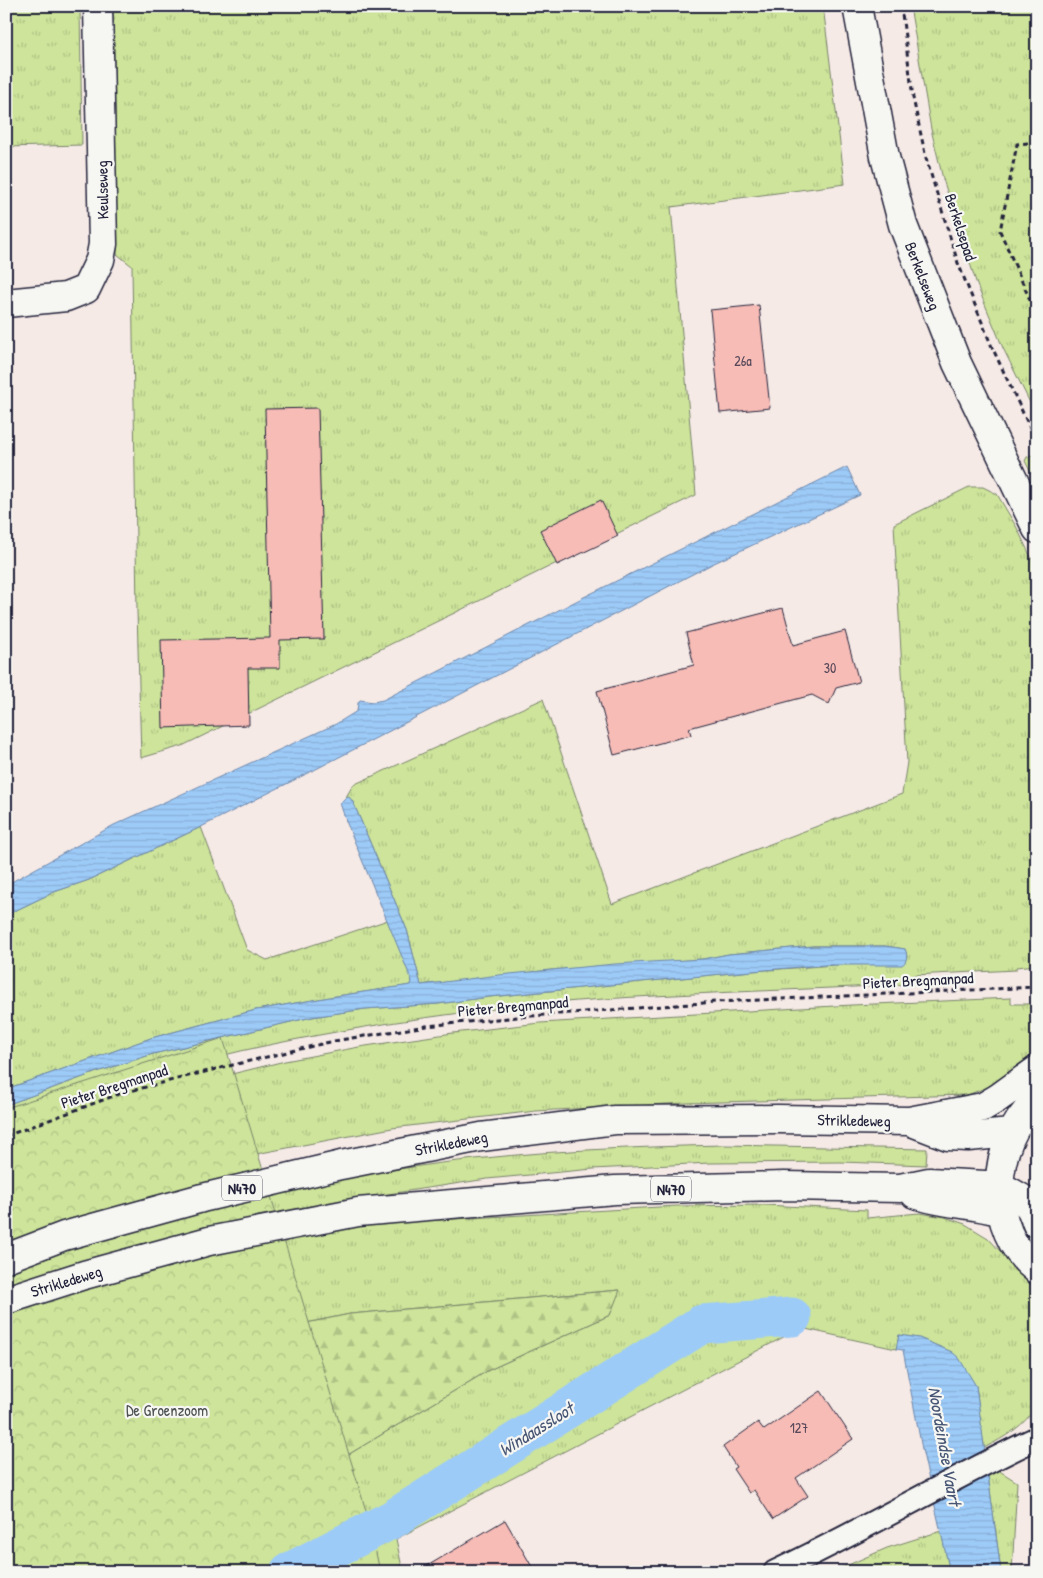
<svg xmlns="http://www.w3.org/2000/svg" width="1043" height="1578" font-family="'Patrick Hand',sans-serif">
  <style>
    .grass { fill: url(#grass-tufts); stroke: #78836a }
    .forest { fill: url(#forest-firs); stroke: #78836a }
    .park { fill: url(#park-crowns); stroke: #78836a }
    .water { fill: url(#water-rules); stroke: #6c87ac }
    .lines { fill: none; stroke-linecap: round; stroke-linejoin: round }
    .canal { stroke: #9dcbf8; stroke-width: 39 }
    .building { fill: #f7bcb6; stroke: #22223b }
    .lane-casing { stroke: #22223b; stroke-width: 26 }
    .street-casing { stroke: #22223b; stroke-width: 31 }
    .secondary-casing { stroke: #22223b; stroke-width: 31 }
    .primary-casing { stroke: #22223b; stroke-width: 31 }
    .path { stroke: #22223b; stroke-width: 3; stroke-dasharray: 5 4; stroke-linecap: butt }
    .lane { stroke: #f6f6f2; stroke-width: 22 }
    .street { stroke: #f6f6f2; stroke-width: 28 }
    .secondary { stroke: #f6f6f2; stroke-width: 28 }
    .primary { stroke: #f6f6f2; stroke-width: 28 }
    .labels { text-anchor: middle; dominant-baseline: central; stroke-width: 4.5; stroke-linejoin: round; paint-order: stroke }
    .number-label { font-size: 14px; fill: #57485a }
    .shield { fill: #f6f6f2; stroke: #626272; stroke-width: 1 }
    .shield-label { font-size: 15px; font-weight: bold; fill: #22223b }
    .street-label { font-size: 16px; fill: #22223b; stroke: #f6f6f2 }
    .park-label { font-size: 16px; fill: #4d5253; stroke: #f6f6f2 }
    .water-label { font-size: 18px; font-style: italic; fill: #475574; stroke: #f6f6f2 }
  </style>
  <defs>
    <pattern id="grass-tufts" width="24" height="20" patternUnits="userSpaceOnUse" patternTransform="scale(1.25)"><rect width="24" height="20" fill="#cde49a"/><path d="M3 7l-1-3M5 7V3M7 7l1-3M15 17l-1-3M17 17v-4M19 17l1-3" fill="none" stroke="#b0c386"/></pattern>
    <pattern id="forest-firs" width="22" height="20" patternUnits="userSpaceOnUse" patternTransform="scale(1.25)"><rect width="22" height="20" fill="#cde49a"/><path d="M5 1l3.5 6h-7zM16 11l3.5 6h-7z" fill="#b0c386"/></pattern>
    <pattern id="park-crowns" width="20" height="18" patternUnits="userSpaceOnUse" patternTransform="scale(1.25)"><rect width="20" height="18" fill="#cde49a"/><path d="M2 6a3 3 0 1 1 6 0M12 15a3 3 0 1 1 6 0" fill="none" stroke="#b0c386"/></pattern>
    <pattern id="water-rules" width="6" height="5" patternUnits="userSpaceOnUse" patternTransform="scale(1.25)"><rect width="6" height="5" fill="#9dcbf8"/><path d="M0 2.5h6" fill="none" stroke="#87aed6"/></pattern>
  </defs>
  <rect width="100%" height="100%" fill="#f6eae6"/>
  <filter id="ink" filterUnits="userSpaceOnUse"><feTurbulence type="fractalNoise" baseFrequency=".02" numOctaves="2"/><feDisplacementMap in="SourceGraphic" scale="10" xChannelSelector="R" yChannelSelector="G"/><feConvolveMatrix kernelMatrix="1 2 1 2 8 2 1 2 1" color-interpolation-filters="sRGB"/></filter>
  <g filter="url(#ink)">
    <path class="grass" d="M6 6H80L82 145 6 147Z
      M113 6H823L845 184 671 207 696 495 182 746 141 758 137 611 132 266 117 254Z
      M910 6H1037V417L1003 348 977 285 943 179 931 129Z
      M1035 454 1037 458V485L1025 461 1027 457Z
      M969 487H983L997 494 1017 528 1037 570V965L1016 967V970L913 975V984C827 989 740 991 654 996 516 1003 376 1021 241 1051 161 1069 84 1098 6 1125V1105L97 1072 153 1054 312 1017 365 1009 438 1004 489 997 752 971 849 964 907 957 905 949 885 946H813L729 954 703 959 551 970 421 985 407 930 353 802 349 797H346L353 785 543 699 612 904 902 794 907 762 894 524Z
      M201 827 247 950 267 960 388 920 412 981V985L330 997 256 1010 151 1038 6 1089V915L54 892 89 880Z
      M1011 998V1004H1037V1051L988 1087 967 1095 686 1103 536 1111 392 1128 235 1158 183 1086 285 1061 359 1047 453 1033 540 1023 852 1005Z
      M724 1145 927 1149 926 1165 841 1162 710 1163 593 1169 487 1179 388 1194 216 1228 134 1225C236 1202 338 1176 441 1163 535 1151 630 1147 724 1145Z
      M763 1205 867 1210V1218L919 1213 945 1217 965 1224 988 1238 1037 1291V1405C1025 1426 1005 1437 984 1448L976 1386 952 1352 919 1338 899 1335 896 1349 801 1328 396 1539 403 1572H135L281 1495 489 1370 610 1315 619 1290 350 1314 161 1353 218 1251 370 1224 676 1206Z
      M998 1470 1017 1482 1012 1572H1001L988 1475Z
      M941 1531 950 1572H832L887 1548Z"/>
    <path class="forest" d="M620 1290 610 1315 489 1370 281 1495 6 1572 161 1353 350 1314Z"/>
    <path class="park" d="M223 1038 370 1524 380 1572H6V1108Z"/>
    <path class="water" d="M847 467 860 495 712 564 318 768 201 827 89 880 54 892 6 915V885L114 825 336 724 357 711 358 703 360 700 373 702 383 700 584 597Z
      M346 797H349L353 802 407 930 421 985 499 975 615 964 703 959 729 954 813 946H885L905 949C908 955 907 962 902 965H825L752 971 489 997 438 1004 365 1009 312 1017 153 1054 97 1072 6 1105V1089L151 1038 256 1010 330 997 411 985 412 981 346 821 340 803Z
      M899 1335 919 1338 952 1352 959 1358 976 1386 1001 1572H950L922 1449 903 1350 896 1349Z"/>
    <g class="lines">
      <path class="canal" d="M289 1572 393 1519 702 1324 792 1317"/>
    </g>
    <path class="building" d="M759 305 770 408 720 413 710 310Z
      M318 408 324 639 280 640V668H248L249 725 163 728 161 640 270 638 265 409Z
      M601 500 618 536 557 565 540 530Z
      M783 608 793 645 845 631 859 682 836 688 829 704 812 695 689 728 691 735 614 755 597 691 694 665 686 633Z
      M821 1391 853 1439 796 1478 808 1496 773 1519 754 1490 749 1493 733 1469 736 1467 723 1447 758 1422 764 1430Z
      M505 1520 535 1572H417Z"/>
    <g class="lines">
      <g class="lane-casing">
        <path id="lane" d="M775 1572C864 1530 948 1480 1037 1438"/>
      </g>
      <g class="street-casing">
        <path id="street" d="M6 303 66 297 86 289 100 260 103 244 98 6"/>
      </g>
      <g class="secondary-casing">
        <path id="secondary" d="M857 6 885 157 903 225 957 363 1037 529"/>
      </g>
      <g class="primary-casing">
        <path id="primary" d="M1037 1101C989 1142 985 1231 1037 1270
          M909 1121 948 1136 968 1137 1011 1133
          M915 1194C943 1204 973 1203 1001 1212
          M6 1258 64 1236 202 1198 341 1165 481 1137 615 1120 778 1119 909 1121 983 1107 998 1098 1037 1070
          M6 1300 84 1275 209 1241 358 1212 615 1190 784 1186 900 1188 929 1182 985 1185 1000 1186 1023 1199 1031 1209 1037 1224"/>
      </g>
      <path class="path" d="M901 6 913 98 926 158 958 263 992 347 1037 443
        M1037 142 1017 144 1000 231 1037 316
        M6 1136 119 1094 216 1069 334 1041 426 1026 518 1017 716 1002 1037 987"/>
      <use href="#lane" class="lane"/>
      <use href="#street" class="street"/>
      <use href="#secondary" class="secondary"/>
      <use href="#primary" class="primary"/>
    </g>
  </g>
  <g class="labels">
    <g class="number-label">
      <text x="743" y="360">26a</text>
      <text x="830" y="667">30</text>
      <text x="799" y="1427">127</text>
    </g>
    <g class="shield">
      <rect x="222" y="1175.5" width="40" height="25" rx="4"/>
      <rect x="651" y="1176.5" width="40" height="25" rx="4"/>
    </g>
    <g class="shield-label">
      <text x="242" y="1188">N470</text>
      <text x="671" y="1189">N470</text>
    </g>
    <g class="street-label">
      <text transform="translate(102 190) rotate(-91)">Keulseweg</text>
      <text transform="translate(961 227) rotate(72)">Berkelsepad</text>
      <text transform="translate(923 276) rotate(69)">Berkelseweg</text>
      <text transform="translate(918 980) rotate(-3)">Pieter Bregmanpad</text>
      <text transform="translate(513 1006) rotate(-5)">Pieter Bregmanpad</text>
      <text transform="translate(114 1086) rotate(-18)">Pieter Bregmanpad</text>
      <text transform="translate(854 1120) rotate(1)">Strikledeweg</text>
      <text transform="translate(451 1143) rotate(-11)">Strikledeweg</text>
      <text transform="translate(66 1281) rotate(-17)">Strikledeweg</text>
    </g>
    <g class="park-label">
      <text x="167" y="1410">De Groenzoom</text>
    </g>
    <g class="water-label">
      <text transform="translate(536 1429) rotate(-32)">Windaassloot</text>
      <text transform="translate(945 1446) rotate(80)">Noordeindse Vaart</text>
    </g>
  </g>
  <rect width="1043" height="1578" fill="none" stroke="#f6f6f2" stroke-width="25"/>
  <rect x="12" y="12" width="1018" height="1553" fill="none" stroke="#22223b" stroke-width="2" filter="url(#ink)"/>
</svg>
